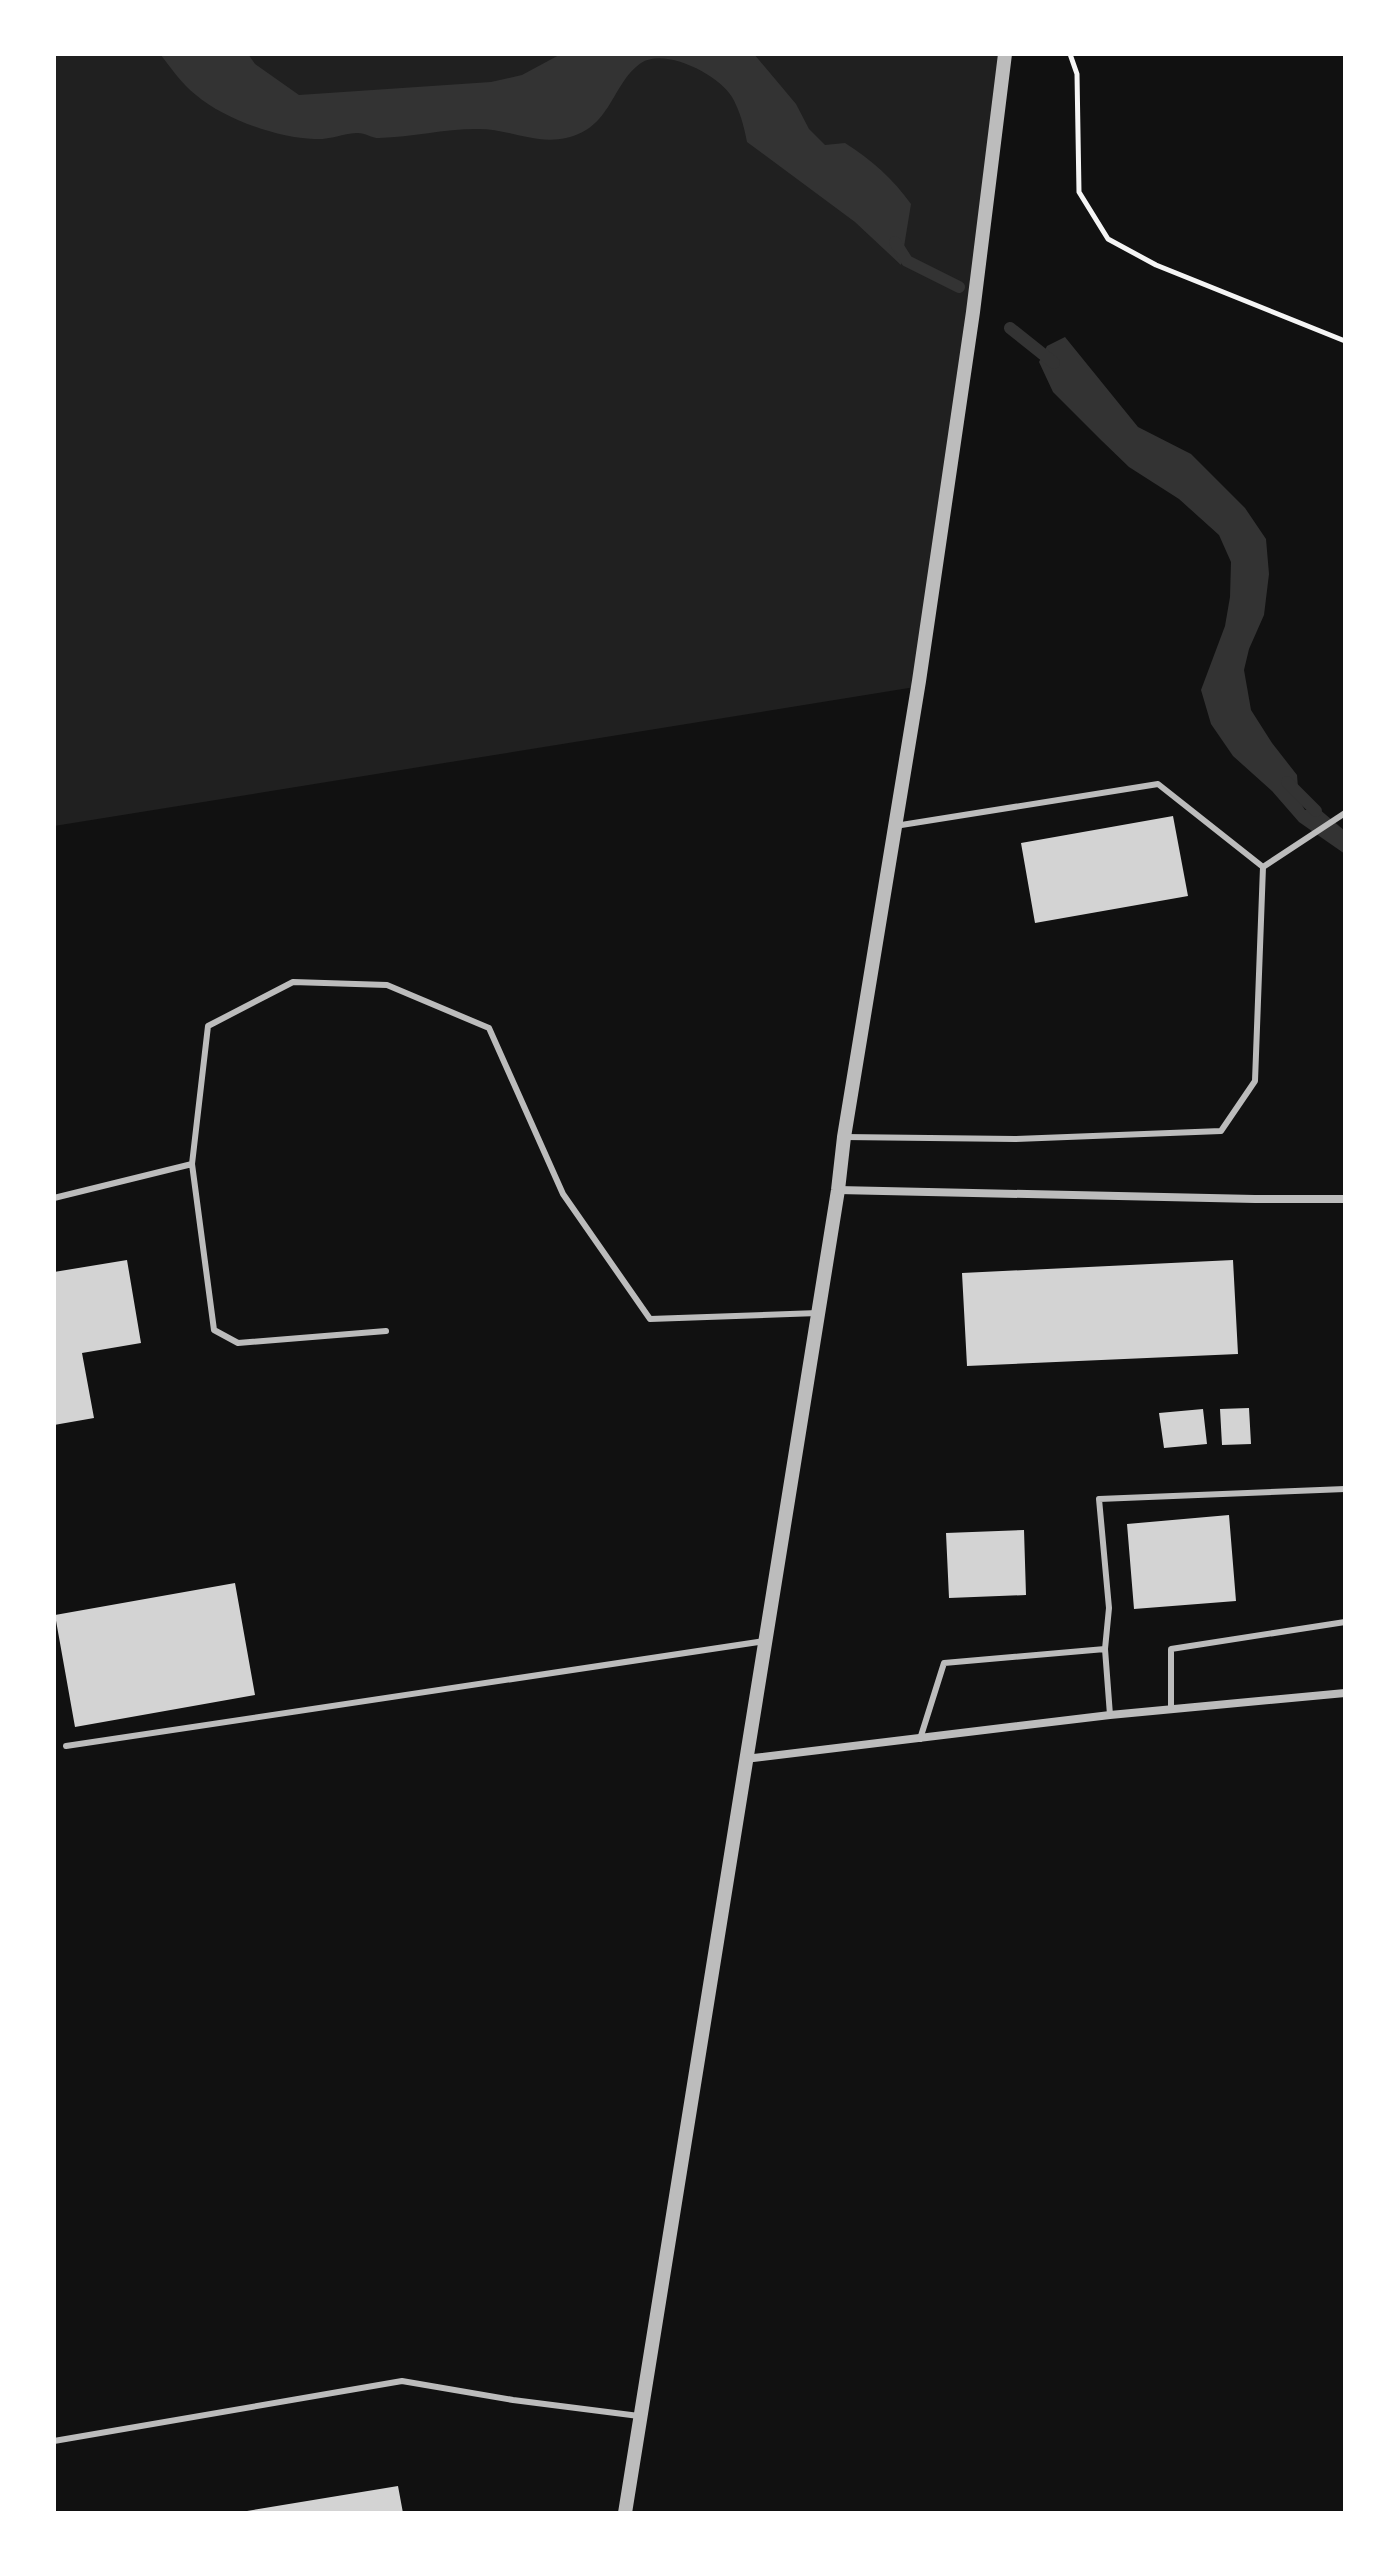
<svg xmlns="http://www.w3.org/2000/svg" width="1399" height="2567" font-family="Raleway,sans-serif">
  <style>
    .green { fill: #202020 }
    .water { fill: #333 }
    .lines { fill: none; stroke-linecap: round; stroke-linejoin: round }
    .stream { stroke: #333; stroke-width: 12 }
    .building { fill: #d3d3d3 }
    .path { stroke: #f5f5f5; stroke-width: 5 }
    .service { stroke: #bcbcbc; stroke-width: 6 }
    .minor { stroke: #bcbcbc; stroke-width: 8 }
    .tertiary { stroke: #bcbcbc; stroke-width: 14 }
  </style>
  <rect width="100%" height="100%" fill="#111"/>
  <path class="green" d="M54 54H1006L915 687 54 826Z"/>
  <path class="water" d="M160 54H248L255 64 299 95 491 82 522 75 561 54H754L796 104 809 129 825 145 845 143C872 160 893 179 911 204L901 265 855 222 747 142C744 126 740 111 732 97 719 75 665 47 641 63 611 84 612 128 566 138 534 145 508 128 476 129 444 129 412 137 379 138 371 138 364 132 356 133 342 134 329 140 314 139 278 138 224 119 196 95 182 84 171 68 160 54Z
    M1065 337 1138 427 1191 454 1245 508 1266 539 1269 574 1264 615 1249 649 1244 670 1251 710 1272 743 1297 775 1299 800 1305 810 1319 809 1345 831V854L1299 822 1272 791 1233 756 1211 724 1201 690 1225 626 1230 597 1231 562 1219 535 1179 499 1129 467 1101 440 1053 392 1039 362 1047 346Z"/>
  <g class="lines">
    <path class="stream" d="M895 242 907 261 959 287
      M1010 328 1054 363
      M1287 782 1316 811"/>
  </g>
  <path class="building" d="M1173 816 1188 896 1035 923 1021 843Z
    M127 1260 141 1343 82 1353 94 1418 54 1425V1272Z
    M1233 1260 1238 1354 967 1366 962 1273Z
    M1249 1408 1251 1444 1222 1445 1220 1409Z
    M1203 1409 1207 1444 1164 1448 1159 1413Z
    M1229 1515 1236 1601 1134 1609 1127 1524Z
    M1024 1530 1026 1595 949 1598 946 1533Z
    M235 1583 255 1695 75 1727 55 1615Z
    M398 2486 403 2513H247V2511Z"/>
  <g class="lines">
    <path class="path" d="M1070 54 1077 74 1079 192 1108 239 1156 265 1345 341"/>
    <path class="service" d="M895 826 1158 784 1263 867
      M1263 867 1345 813
      M844 1137 1015 1139 1221 1131 1255 1081 1263 867
      M54 1198 192 1164
      M386 1331 238 1343 214 1330 192 1164 208 1026 293 982 387 985 489 1028 563 1194 650 1319 818 1313
      M1171 1709V1649L1345 1622
      M1110 1715 1105 1649 1109 1608 1099 1499 1345 1489
      M920 1739 944 1663 1105 1649
      M66 1746 765 1641
      M54 2441 402 2381 513 2400 639 2416"/>
    <path class="minor" d="M838 1190 1255 1199H1345
      M745 1759 1110 1715 1345 1693"/>
    <path class="tertiary" d="M625 2513 838 1190 844 1137 919 681 973 312 1005 54"/>
  </g>
  <rect width="1399" height="2567" fill="none" stroke="#ffffff" stroke-width="112"/>
</svg>
